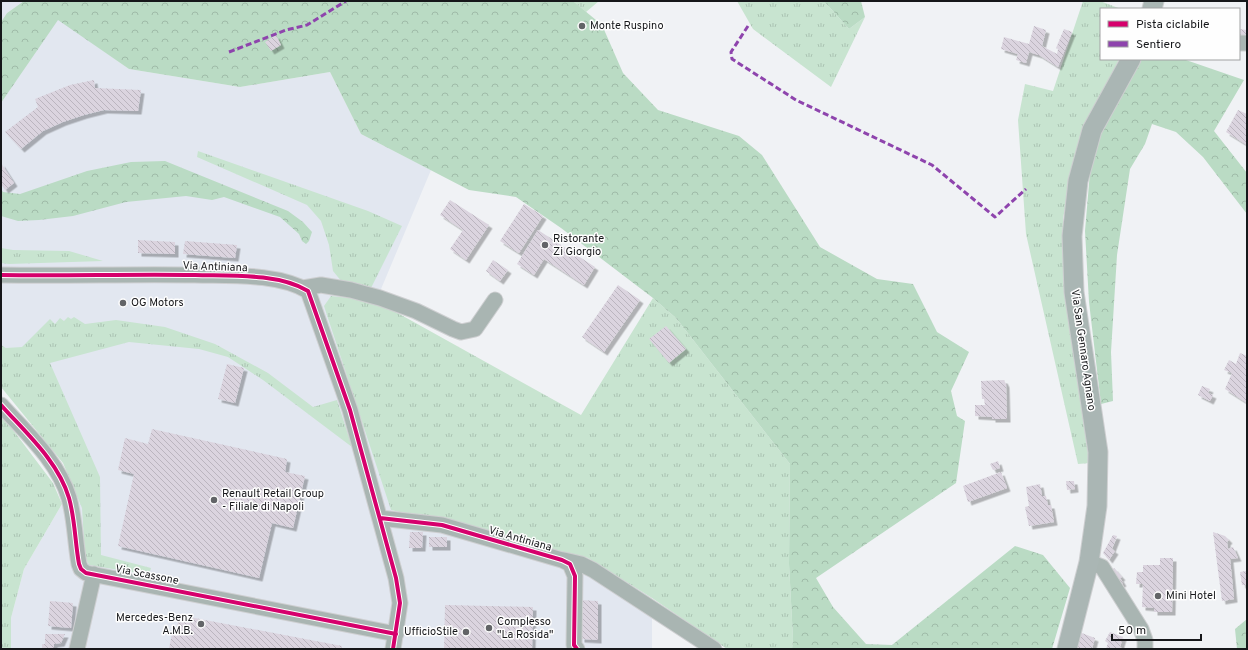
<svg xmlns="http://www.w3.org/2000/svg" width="1248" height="650" font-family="Overpass,sans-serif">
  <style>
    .built { fill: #e2e7f0 }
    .grass { fill: url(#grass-tufts) }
    .forest { fill: url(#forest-crowns) }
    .building { fill: url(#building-back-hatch); filter: url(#shadow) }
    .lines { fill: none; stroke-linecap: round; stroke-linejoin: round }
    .minor-casing { stroke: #cecfd1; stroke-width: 17 }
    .major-casing { stroke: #cecfd1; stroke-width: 21 }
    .minor { stroke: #a9b5b2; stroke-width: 15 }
    .major { stroke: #aab6b4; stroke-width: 19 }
    .quiet { stroke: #8e44ad; stroke-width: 3; stroke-dasharray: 6 3; stroke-linecap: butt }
    .cycleway-casing { stroke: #fefefe; stroke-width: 6 }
    .cycleway { stroke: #d6006c; stroke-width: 4 }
    .poi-dot { fill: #626467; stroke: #fefefe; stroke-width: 1.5 }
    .labels { text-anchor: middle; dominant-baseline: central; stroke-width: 3; stroke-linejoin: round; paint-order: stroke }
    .poi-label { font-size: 11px; fill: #16171a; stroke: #fefefe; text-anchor: start }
    .street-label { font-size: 11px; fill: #16171a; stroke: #fefefe }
  </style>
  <defs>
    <pattern id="grass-tufts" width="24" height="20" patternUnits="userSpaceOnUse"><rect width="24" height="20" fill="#c8e4d0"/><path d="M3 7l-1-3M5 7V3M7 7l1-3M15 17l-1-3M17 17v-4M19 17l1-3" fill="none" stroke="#abc3b2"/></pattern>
    <pattern id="forest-crowns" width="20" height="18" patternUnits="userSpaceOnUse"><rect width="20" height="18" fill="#badbc4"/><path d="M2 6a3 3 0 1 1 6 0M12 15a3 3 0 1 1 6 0" fill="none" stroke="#9fbba8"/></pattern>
    <pattern id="building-back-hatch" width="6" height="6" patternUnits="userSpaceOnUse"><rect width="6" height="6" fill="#dbd4df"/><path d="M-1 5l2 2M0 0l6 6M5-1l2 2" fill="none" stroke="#bbb5bf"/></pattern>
    <filter id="shadow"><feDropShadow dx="3.5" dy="3.5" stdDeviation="0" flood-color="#0004"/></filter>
  </defs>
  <rect width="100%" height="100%" fill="#f0f2f5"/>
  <path class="built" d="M1 1H24L7 13 1 22Z
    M58 19 129 69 240 87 330 72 361 134 431 170 376 301 391 510 588 558 652 598V649H11V618L24 569 62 504 100 477 6 348 1 345V103Z"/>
  <path class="grass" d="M573 1H599L586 12Z
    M737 1H824L849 29 865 17 831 87 753 29Z
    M1083 1H1100L1121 9H1101V59H1119L1078 147 1063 218V255L1086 416 1090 463 1078 464 1026 234 1018 120 1025 84 1053 91Z
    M198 151 368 211 402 226 370 290 342 282 333 271 329 245 321 221 307 205 197 157Z
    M1 248 13 250 69 251 103 261 9 264 1 263Z
    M331 296 376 301 581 415 653 298 676 318 790 464 789 564 793 639 792 649H727L652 598 588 558 391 510 324 306Z
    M68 317 71 319 74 317 85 324 116 320 165 327 215 344 268 373 313 407 337 400 352 447 263 380 228 357 199 349 129 342 50 363 100 477 101 555 151 568 149 575 89 565 85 557 82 508 63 463 1 387V345L6 348 22 347 50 319 55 324 60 318 64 321Z
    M1 414 53 483 62 504 24 569 11 618V649H1Z"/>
  <path class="forest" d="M24 1H573L602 25 623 73 658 110 739 136 762 155 820 247 877 279 913 284 937 332 969 352 951 391 957 416 965 421 956 483 816 578 833 607 866 644 892 645 1015 546 1043 555 1070 588 1052 649H792L793 639 789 564 790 464 676 318 653 298 561 228 516 197 469 190 361 134 330 72 240 87 129 69 58 20 1 103V22L7 13Z
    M824 1H861L865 17 849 29Z
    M1140 59H1183L1244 80 1214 131 1247 173V214L1203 157 1176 132 1152 124 1145 144 1130 169 1117 255 1111 352 1113 401 1101 404 1089 302 1085 231 1090 172 1101 128Z
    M165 161 288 211 303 222 312 232 309 241 306 244 302 241 299 234 280 217 224 197 212 200 186 196 126 202 73 216 39 220 18 221 1 216V189L3 192 20 194 87 171 131 162Z
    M1247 619V649H1237L1235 629Z"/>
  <path class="building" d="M1034 26 1046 30 1042 46 1057 54 1058 49 1056 48 1064 29 1072 32 1058 67 1039 55 1029 52 1026 63 1016 60 1018 54 1001 49 1004 37 1029 44Z
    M1239 29 1247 30V40L1239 39Z
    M276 35 281 45 271 51 265 42Z
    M94 80 95 88 141 90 138 111 104 110 84 115 63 122 43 131 21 149 5 132 38 107 35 99 70 85Z
    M1238 110 1247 114V145L1226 132Z
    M1 163 14 183 5 190 1 184Z
    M450 200 489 225 466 260 450 249 463 230 440 215Z
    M524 204 543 216 519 253 500 241Z
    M538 230 595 267 584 285 544 259 534 275 517 264Z
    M138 240 175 242V254L138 253Z
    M185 241 237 245 235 258 183 254Z
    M493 260 508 270 500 281 486 271Z
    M618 285 640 300 604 352 582 337Z
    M666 326 686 349 669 363 649 339Z
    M1240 353 1247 356V403L1225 389 1232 373 1224 370 1229 360 1236 364Z
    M227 364 244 368 235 403 218 399Z
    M1004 380 1006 384 1007 419H992V417L975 416V405H985L984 399H982L981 381Z
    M1202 386 1210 389 1208 393 1213 395 1210 401 1198 395Z
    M152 429 287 459 285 472 305 476 293 528 272 523 259 578 118 546 134 474 118 470 125 438 148 444Z
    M998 461 1000 468 993 470 990 464Z
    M1001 472 1007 488 968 502 963 486Z
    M1066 481H1074L1075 489 1067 490Z
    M1040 484 1042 496H1046L1048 505H1051L1054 522 1029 526 1025 507 1029 506 1026 487Z
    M410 532H423L422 548H409Z
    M1213 532 1225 536 1229 540 1227 542 1228 549 1233 547 1238 558 1230 559 1234 599 1222 601Z
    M1113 535 1117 536 1112 549 1115 551 1109 560 1103 553Z
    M429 537H447V547H429Z
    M1160 558H1173L1172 612H1154V608L1142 607 1143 584H1136L1137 572H1143V565H1160Z
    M1114 568 1122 577 1120 578 1123 583 1117 586 1111 570Z
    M1246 571 1247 585H1242L1240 572Z
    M581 600 598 601V640L581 639Z
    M50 601 73 603 71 628 48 626Z
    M445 605 533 607 532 649H444Z
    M179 615 342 646 341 649H169L172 633H176Z
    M1079 632 1095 638 1092 649H1075Z
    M1110 632 1123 637 1120 647 1124 649H1106L1108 643 1105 641Z
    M45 634H65L61 643 54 644V649H42V644H45Z"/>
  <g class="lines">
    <g class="minor-casing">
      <path id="minor" d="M1239 43H1247
        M1 275C66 276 130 274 195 275 230 276 278 273 308 291L350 410 396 578 400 603 393 649
        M303 288 321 285 351 290 380 298 416 311 453 329 461 332 475 329 495 300
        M1 405C26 433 58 461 69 498 75 519 75 542 79 564L81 569 86 573 396 634
        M380 518 442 525 562 560 570 564 575 576 574 645 577 649
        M564 560 581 564 593 570 714 649
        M1089 562 1102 567 1141 629 1145 640V649
        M77 649 94 574"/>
    </g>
    <g class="major-casing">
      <path id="major" d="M1152 9 1154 1
        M1067 649 1089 562 1097 506 1098 452 1074 292 1072 236 1078 181 1092 130 1131 59"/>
    </g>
    <use href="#minor" class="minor"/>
    <use href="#major" class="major"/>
    <path class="quiet" d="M748 26 731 52 732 59 796 100 932 165 995 217 1026 189
      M229 52 286 30 307 25 346 1"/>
    <g class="cycleway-casing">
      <path id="cycleway" d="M1 275C66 276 130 274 195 275 230 276 278 273 308 291L350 410 396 578 400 603 393 649
        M1 405C26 433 58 461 69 498 75 519 75 542 79 564L81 569 86 573 396 634
        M380 518 442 525 562 560 570 564 575 576 574 645 577 649"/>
    </g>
    <use href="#cycleway" class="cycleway"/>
  </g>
  <g class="poi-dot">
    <circle cx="582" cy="26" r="4"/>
    <circle cx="545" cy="245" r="4"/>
    <circle cx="123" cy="303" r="4"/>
    <circle cx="214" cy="500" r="4"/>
    <circle cx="1158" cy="596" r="4"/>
    <circle cx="201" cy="624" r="4"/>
    <circle cx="489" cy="628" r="4"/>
    <circle cx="466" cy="632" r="4"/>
  </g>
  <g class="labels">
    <g class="poi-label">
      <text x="590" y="26">Monte Ruspino</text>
      <text x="553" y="239">Ristorante<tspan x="553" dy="13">Zi Giorgio</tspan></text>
      <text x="131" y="303">OG Motors</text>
      <text x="222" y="494">Renault Retail Group<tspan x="222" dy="13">- Filiale di Napoli</tspan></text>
      <text x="1166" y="596">Mini Hotel</text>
      <text x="193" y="618" text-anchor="end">Mercedes-Benz<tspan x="193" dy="13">A.M.B.</tspan></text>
      <text x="497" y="622">Complesso<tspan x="497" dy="13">"La Rosida"</tspan></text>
      <text x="458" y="632" text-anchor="end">UfficioStile</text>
    </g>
    <g class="street-label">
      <text transform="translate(215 267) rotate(2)">Via Antiniana</text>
      <text transform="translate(1083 350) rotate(82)">Via San Gennaro Agnano</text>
      <text transform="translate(520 539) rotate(16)">Via Antiniana</text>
      <text transform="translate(147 575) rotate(11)">Via Scassone</text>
    </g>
  </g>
  <rect width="1248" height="650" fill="none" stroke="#16171a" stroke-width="4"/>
  <rect x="1100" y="8" width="140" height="52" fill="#fefefe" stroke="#a1a2a3"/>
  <rect x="1108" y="21" width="20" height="6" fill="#d6006c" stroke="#a1a2a3"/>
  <text x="1136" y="28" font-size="12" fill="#16171a">Pista ciclabile</text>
  <rect x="1108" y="41" width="20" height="6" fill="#8e44ad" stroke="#a1a2a3"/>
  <text x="1136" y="48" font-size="12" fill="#16171a">Sentiero</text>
  <path d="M1112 634v6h89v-6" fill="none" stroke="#16171a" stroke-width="2"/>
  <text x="1118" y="634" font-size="12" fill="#16171a" stroke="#fefefe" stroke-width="3" paint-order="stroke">50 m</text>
</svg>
